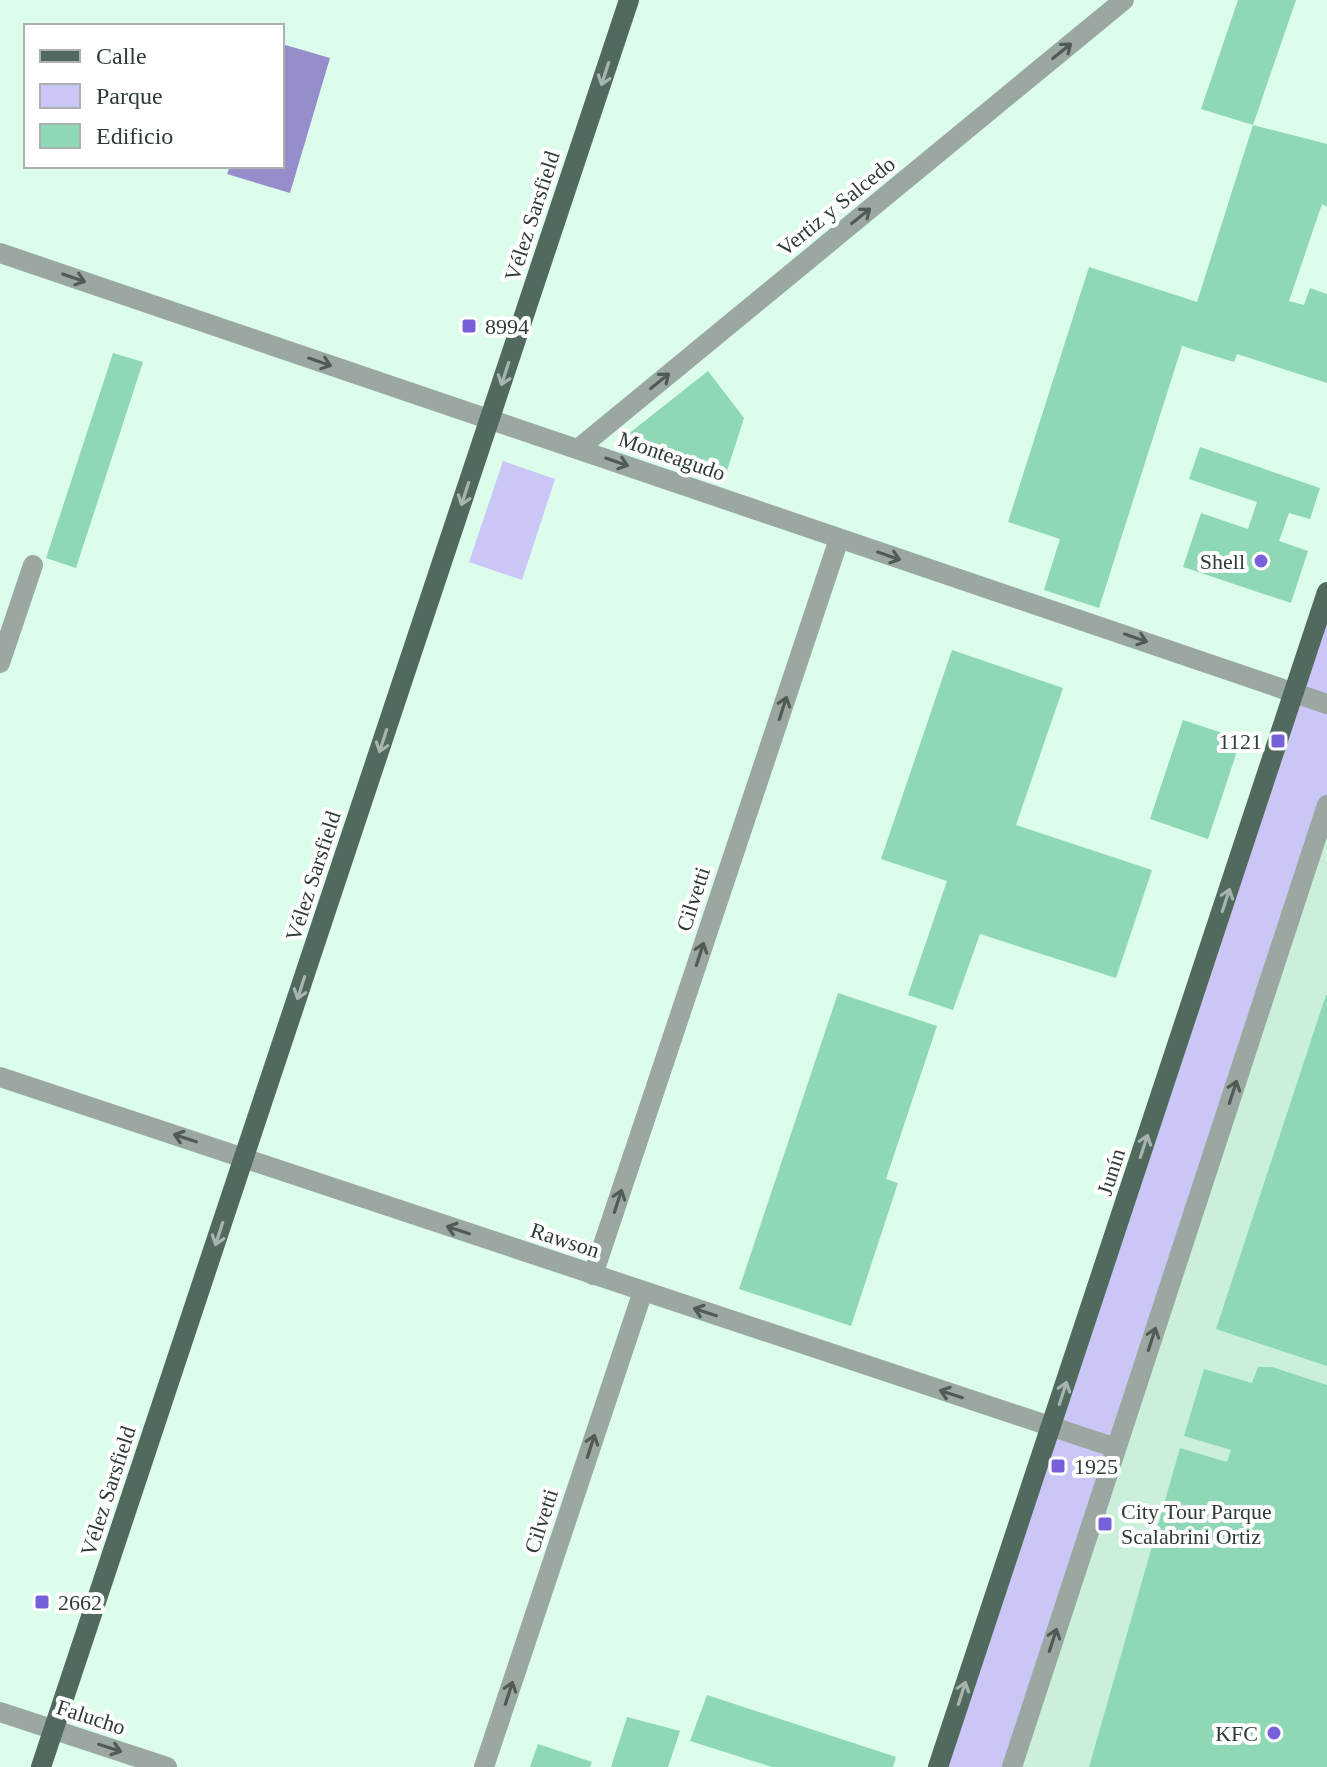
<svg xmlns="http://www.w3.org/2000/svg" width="1327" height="1767" font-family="'Times New Roman',serif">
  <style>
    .built { fill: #caf0dc }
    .green { fill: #cac6f5 }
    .water { fill: #958ecb }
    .building { fill: #8ed8b5 }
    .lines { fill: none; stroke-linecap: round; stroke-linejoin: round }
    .minor { stroke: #9ba8a1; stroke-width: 20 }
    .major { stroke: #526a5e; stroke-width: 20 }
    .oneway { stroke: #4f5c55 }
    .oneway2 { stroke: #a8b4ae }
    .poi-dot { fill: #7860da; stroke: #fff; stroke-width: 3 }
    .labels { text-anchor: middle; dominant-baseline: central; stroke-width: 8; stroke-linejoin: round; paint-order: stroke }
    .street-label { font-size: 22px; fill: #2f3c35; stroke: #fff }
    .poi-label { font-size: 22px; fill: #2f3c35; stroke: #fff; text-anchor: start }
  </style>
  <rect width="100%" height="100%" fill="#ddfdec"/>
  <path class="built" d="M1327 805V1767H1012Z"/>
  <path class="green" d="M503 461 555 479 522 580 469 562Z
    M1327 592V805L1012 1767H938Z"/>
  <path class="water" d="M282 44 330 58 290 193 227 174 230 166H282Z"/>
  <path class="building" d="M1238 0H1296L1253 125 1201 109Z
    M1253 125 1327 144V207L1322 204 1289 301 1304 305 1310 288 1327 294V383L1237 354 1234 362 1182 346 1099 608 1044 590 1060 539 1008 522 1089 267 1197 302Z
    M113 353 143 362 76 568 46 558Z
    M708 371 744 418 725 477 627 435Z
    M1200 447 1320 488 1310 519 1289 513 1279 541 1308 551 1291 603 1183 567 1201 513 1248 529 1257 502 1189 479Z
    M952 650 1063 688 1016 825 1152 870 1116 978 980 934 953 1010 908 995 947 881 881 859Z
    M1183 720 1241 739 1208 839 1150 819Z
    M838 993 937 1026 886 1179 898 1183 851 1326 739 1289Z
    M1326 995H1327V1366L1216 1329Z
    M1258 1367H1272L1327 1385V1767H1089L1180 1448 1227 1462 1231 1450 1184 1436 1204 1369 1252 1383Z
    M707 1695 896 1757 893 1767H772L690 1741Z
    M627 1717 680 1731 668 1767H611Z
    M538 1744 592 1762 590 1767H530Z"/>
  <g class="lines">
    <path class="minor" d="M0 253 1327 704
      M578 449 1124 0
      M0 663 33 565
      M0 1077 1116 1448
      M593 1275 839 539
      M0 1712 167 1767
      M484 1767 643 1291
      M1012 1767 1327 805"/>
    <path class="major" d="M41 1767 629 0
      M938 1767 1327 592"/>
  </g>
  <defs><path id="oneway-shaft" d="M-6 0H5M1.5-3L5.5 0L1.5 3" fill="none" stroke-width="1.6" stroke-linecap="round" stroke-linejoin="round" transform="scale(2)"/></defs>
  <g class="oneway">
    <use href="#oneway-shaft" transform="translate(1062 51) rotate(-39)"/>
    <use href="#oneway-shaft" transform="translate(861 216) rotate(-39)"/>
    <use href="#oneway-shaft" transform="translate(74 278) rotate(19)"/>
    <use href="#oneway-shaft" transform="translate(320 362) rotate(19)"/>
    <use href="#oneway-shaft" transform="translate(660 381) rotate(-39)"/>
    <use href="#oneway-shaft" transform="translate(617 462) rotate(19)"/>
    <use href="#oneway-shaft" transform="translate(889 556) rotate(19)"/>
    <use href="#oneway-shaft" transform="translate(1136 638) rotate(19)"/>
    <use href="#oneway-shaft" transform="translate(783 708) rotate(-72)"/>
    <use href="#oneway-shaft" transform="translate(700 954) rotate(-72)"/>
    <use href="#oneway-shaft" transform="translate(1233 1092) rotate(-72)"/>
    <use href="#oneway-shaft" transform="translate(185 1138) rotate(-162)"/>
    <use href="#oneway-shaft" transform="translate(618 1201) rotate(-72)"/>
    <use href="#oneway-shaft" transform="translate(458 1230) rotate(-162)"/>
    <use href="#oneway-shaft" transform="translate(705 1312) rotate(-162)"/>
    <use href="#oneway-shaft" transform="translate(1152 1339) rotate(-72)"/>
    <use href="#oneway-shaft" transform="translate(951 1394) rotate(-162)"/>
    <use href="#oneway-shaft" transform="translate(591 1446) rotate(-72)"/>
    <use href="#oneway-shaft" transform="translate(1053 1640) rotate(-72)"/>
    <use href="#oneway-shaft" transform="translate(509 1693) rotate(-72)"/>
    <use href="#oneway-shaft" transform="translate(110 1748) rotate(18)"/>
  </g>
  <g class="oneway2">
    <use href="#oneway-shaft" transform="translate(605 74) rotate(108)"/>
    <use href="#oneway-shaft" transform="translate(505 374) rotate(108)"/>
    <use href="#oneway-shaft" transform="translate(465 494) rotate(108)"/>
    <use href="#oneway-shaft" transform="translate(383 741) rotate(108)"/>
    <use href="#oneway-shaft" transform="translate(1226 900) rotate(-72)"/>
    <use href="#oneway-shaft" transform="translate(301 988) rotate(108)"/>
    <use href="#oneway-shaft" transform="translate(1144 1146) rotate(-72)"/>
    <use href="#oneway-shaft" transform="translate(219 1234) rotate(108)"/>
    <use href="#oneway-shaft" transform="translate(1063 1393) rotate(-72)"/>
    <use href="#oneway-shaft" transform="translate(962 1693) rotate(-72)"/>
  </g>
  <g class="poi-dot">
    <rect x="461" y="318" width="16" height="16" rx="4"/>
    <circle cx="1261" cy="561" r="8"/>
    <rect x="1270" y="733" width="16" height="16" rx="4"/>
    <rect x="1050" y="1458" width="16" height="16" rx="4"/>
    <rect x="1097" y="1516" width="16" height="16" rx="4"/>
    <rect x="34" y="1594" width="16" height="16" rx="4"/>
    <circle cx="1274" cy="1733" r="8"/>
  </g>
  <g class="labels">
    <g class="street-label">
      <text transform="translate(836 206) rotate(-39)">Vertiz y Salcedo</text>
      <text transform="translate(532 216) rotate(-72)">Vélez Sarsfield</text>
      <text transform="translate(672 456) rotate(19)">Monteagudo</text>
      <text transform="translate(313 876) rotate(-72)">Vélez Sarsfield</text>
      <text transform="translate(693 899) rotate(-72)">Cilvetti</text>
      <text transform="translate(1111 1172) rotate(-72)">Junín</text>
      <text transform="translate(565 1240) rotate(18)">Rawson</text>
      <text transform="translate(108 1491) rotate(-72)">Vélez Sarsfield</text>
      <text transform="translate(541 1521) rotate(-72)">Cilvetti</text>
      <text transform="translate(91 1717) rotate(18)">Falucho</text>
    </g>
    <g class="poi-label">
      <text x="485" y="326">8994</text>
      <text x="1245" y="561" text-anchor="end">Shell</text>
      <text x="1262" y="741" text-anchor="end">1121</text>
      <text x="1074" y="1466">1925</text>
      <text x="1121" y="1511">City Tour Parque<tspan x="1121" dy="25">Scalabrini Ortiz</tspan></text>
      <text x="58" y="1602">2662</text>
      <text x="1258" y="1733" text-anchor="end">KFC</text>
    </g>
  </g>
  <rect x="24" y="24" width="260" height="144" fill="#ffffff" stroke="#acb1ae" stroke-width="2"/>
  <rect x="40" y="50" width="40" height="12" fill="#526a5e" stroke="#acb1ae" stroke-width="2"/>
  <text x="96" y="64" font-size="24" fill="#2f3c35">Calle</text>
  <rect x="40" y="84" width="40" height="24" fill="#cac6f5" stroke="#acb1ae" stroke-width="2"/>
  <text x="96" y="104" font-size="24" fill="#2f3c35">Parque</text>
  <rect x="40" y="124" width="40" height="24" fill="#8ed8b5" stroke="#acb1ae" stroke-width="2"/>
  <text x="96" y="144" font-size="24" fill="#2f3c35">Edificio</text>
</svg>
